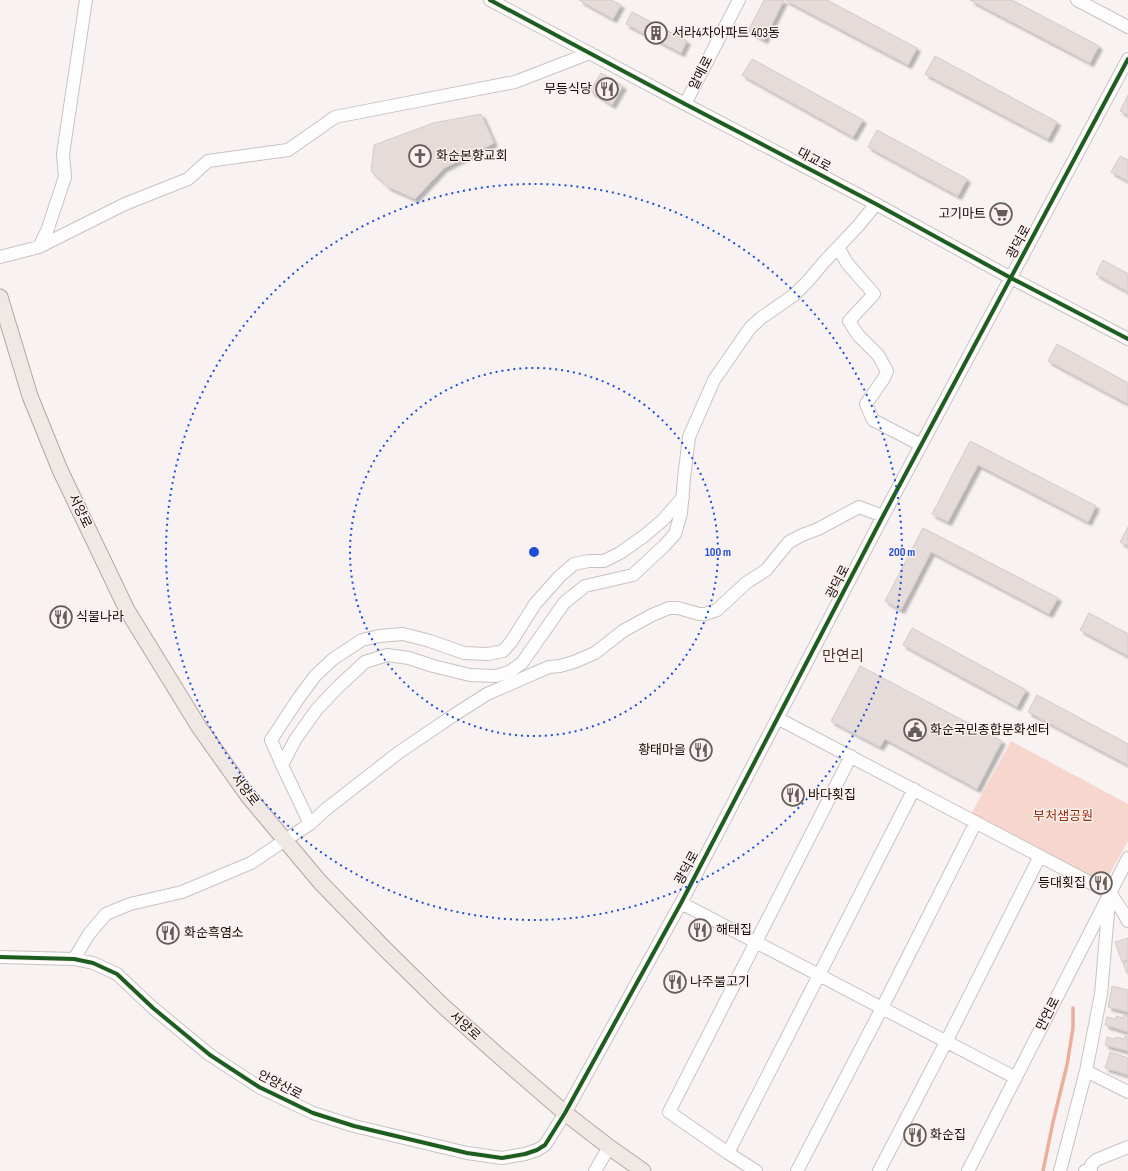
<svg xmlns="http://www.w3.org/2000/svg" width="1128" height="1171" font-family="'Sofia Sans Condensed','Noto Sans KR',sans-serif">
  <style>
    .green { fill: #f7d6cd }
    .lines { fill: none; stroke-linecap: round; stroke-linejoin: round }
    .stream { stroke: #edad9b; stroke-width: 3.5 }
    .building { fill: #e5dbd9; stroke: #d3ccca; filter: url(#shadow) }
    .minor-casing { stroke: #c9c2c0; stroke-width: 14 }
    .major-casing { stroke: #b7a5a1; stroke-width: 17 }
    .minor { stroke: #fefdfd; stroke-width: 12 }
    .major { stroke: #f0e8e5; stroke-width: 15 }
    .cycleway-casing { stroke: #fcf1ee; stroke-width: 6 }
    .cycleway { stroke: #1b5e20; stroke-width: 4 }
    .ring { fill: none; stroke: #1d4ed8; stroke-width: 2; stroke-dasharray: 2 4 }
    .labels { text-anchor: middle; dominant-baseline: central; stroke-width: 3; stroke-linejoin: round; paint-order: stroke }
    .poi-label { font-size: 13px; fill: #150c0a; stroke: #fcf1ee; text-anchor: start }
    .street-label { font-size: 13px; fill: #150c0a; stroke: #fcf1ee }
    .park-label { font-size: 13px; fill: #952d0b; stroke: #fcf1ee }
    .quarter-label { font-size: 15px; fill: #4d3933; stroke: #fcf1ee }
    .centre { fill: #1d4ed8; stroke: #fcf1ee; stroke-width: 2 }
    .ring-label { font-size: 12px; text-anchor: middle; font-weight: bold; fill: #1d4ed8; stroke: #fcf1ee; stroke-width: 3; stroke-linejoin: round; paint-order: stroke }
  </style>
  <defs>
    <filter id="shadow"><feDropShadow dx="3.5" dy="3.5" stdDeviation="1" flood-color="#0004"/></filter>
  </defs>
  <rect width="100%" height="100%" fill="#f8f3f2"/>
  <path class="green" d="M1011 741 1128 804V841L1108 877 1104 879 1093 880 971 814Z"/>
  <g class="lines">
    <path class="stream" d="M1043 1171 1053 1122 1067 1065 1073 1028V1008"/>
  </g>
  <path class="building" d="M579 0H611L621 5 613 19Z
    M764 0H784L764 40 748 31Z
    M785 0H827L917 48 908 65Z
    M970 0H1012L1099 46 1090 63Z
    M632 12 687 41 681 53 626 24Z
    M935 56 1057 122 1048 139 925 74Z
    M752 59 863 120 853 137 742 75Z
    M601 73 623 86 612 105 590 91Z
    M1128 95V115L1120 111Z
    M481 114 494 143 444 168 415 199 388 187 371 171 374 145 433 123Z
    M877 130 967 179 958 196 868 147Z
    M1120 156 1128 160V181L1111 172Z
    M1103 260 1128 274V292L1096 274Z
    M1057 344 1128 383V404L1048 361Z
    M970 441 1096 506 1088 522 978 465 948 522 932 514Z
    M1128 527V546L1120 542Z
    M923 528 1058 598 1049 614 931 552 901 610 885 601Z
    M1089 613 1128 634V656L1080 630Z
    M912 628 1026 690 1017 707 903 645Z
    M860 666 1002 741 977 789 885 739 880 747 831 721Z
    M1037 695 1128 744V765L1028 712Z
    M1128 938V960L1122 962 1115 942Z
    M1128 961V973L1127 974 1123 963Z
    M1112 986 1128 990V1012L1108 1007Z
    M1124 1015 1128 1016V1032L1105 1025 1107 1017 1116 1019V1016L1123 1018Z
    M1125 1036 1128 1037V1051L1105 1045 1107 1037 1115 1039 1116 1037 1124 1039Z
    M1110 1052 1128 1058V1075L1105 1068Z"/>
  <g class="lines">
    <g class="minor-casing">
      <path id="minor" d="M490 0 685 104 876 204 1011 278 1128 339
        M1077 0 1128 27
        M685 104 739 0
        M39 247 125 204 188 179 208 161 288 150 321 127 335 117 515 82 590 53
        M838 247 847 263 874 294 849 321 858 335 878 355 887 371 884 378 866 404 873 420 921 445
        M0 257 39 247 47 231 65 177 63 154 86 0
        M777 718 1110 893 1123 912 1128 921
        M282 765 271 740 298 699 315 676 333 659 362 640 379 636 403 634 430 641 464 653 488 654 503 651 511 642 535 604 560 576 574 564 589 561H604L620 553 644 536 663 520 683 497
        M310 824 282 765 295 740 317 709 339 686 365 662 387 655 409 658 433 666 470 675 496 676 509 672 522 663 564 603 585 586 633 575 665 545 675 534 681 513 684 478 689 437 714 380 750 328 761 318 794 295 808 281 824 262 858 226 876 204
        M681 903 1016 1078
        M0 957 74 959 93 963 117 974 153 1008 210 1055 259 1087 313 1113 354 1126 467 1153 502 1158 525 1154 537 1150 545 1145 565 1113 681 903 883 516 1128 59
        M74 959 89 934 106 914 130 904 182 892 251 863 285 840 310 824 325 810 398 753 454 715 487 694 549 667 560 666 574 662 595 653 623 631 652 615 669 608H678L699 614H705L717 610 746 583 766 570 789 542 802 535 818 529 859 507 883 516
        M1086 1071 1128 1092
        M728 1153 914 789
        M595 1171 609 1147
        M756 1171 728 1153 669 1112 851 756
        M797 1171 882 1008 976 822
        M879 1171 946 1042 1040 856
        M968 1171 1128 858
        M1060 1171 1086 1071 1101 994 1109 901
        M1085 1171 1091 1169V1165L1096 1160 1128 1147"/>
    </g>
    <g class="major-casing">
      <path id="major" d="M0 297 30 396 60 470 127 610 199 727 248 796 320 882 383 947 442 1005 499 1056 565 1113 609 1147 643 1171"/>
    </g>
    <use href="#minor" class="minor"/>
    <use href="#major" class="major"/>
    <g class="cycleway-casing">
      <path id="cycleway" d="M490 0 685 104 876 204 1011 278 1128 339
        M0 957 74 959 93 963 117 974 153 1008 210 1055 259 1087 313 1113 354 1126 467 1153 502 1158 525 1154 537 1150 545 1145 565 1113 681 903 883 516 1128 59"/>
    </g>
    <use href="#cycleway" class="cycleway"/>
  </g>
  <g class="ring">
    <circle cx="534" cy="552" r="184"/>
    <circle cx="534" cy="552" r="368"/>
  </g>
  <defs>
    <g id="building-ring" transform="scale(1.15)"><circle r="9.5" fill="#fcf1ee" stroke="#645d5b" stroke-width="1.5"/><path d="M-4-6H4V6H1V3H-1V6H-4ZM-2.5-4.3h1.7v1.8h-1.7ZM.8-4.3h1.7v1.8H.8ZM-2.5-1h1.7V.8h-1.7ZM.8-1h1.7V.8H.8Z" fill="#645d5b"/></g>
    <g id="restaurant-ring" transform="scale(1.15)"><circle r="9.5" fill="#fcf1ee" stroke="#645d5b" stroke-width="1.5"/><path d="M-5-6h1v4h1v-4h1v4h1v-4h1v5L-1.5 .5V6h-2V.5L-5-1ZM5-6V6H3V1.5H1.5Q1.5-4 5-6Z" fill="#645d5b"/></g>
    <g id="church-ring" transform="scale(1.15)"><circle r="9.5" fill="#fcf1ee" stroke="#645d5b" stroke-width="1.5"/><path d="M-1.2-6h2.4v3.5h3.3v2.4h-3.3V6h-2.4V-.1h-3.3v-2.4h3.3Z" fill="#645d5b"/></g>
    <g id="supermarket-ring" transform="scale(1.15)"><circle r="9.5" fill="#fcf1ee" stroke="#645d5b" stroke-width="1.5"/><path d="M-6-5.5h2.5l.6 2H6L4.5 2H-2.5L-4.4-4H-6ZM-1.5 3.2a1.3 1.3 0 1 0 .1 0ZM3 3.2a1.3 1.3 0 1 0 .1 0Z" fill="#645d5b"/></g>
    <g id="civic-ring" transform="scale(1.15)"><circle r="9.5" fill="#fcf1ee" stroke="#645d5b" stroke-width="1.5"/><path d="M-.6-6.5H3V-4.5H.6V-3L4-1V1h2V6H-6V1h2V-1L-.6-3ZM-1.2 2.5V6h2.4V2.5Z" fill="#645d5b"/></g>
  </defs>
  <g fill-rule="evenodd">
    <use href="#building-ring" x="656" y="33"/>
    <use href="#restaurant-ring" x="607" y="89"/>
    <use href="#church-ring" x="420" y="156"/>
    <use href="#supermarket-ring" x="1001" y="214"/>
    <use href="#restaurant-ring" x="61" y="617"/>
    <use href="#civic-ring" x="915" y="730"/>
    <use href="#restaurant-ring" x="701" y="750"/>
    <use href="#restaurant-ring" x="793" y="795"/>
    <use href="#restaurant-ring" x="1101" y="883"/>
    <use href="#restaurant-ring" x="700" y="930"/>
    <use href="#restaurant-ring" x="168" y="933"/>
    <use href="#restaurant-ring" x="675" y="982"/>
    <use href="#restaurant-ring" x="915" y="1135"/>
  </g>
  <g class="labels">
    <g class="poi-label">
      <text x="672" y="33">서라4차아파트 403동</text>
      <text x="592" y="89" text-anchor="end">무등식당</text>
      <text x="436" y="156">화순본향교회</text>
      <text x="986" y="214" text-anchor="end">고기마트</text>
      <text x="76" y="617">식물나라</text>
      <text x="930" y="730">화순국민종합문화센터</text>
      <text x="686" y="750" text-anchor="end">황태마을</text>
      <text x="808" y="795">바다횟집</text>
      <text x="1086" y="883" text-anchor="end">등대횟집</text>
      <text x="716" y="930">해태집</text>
      <text x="184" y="933">화순흑염소</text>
      <text x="690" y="982">나주불고기</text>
      <text x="930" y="1135">화순집</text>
    </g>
    <g class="street-label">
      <text transform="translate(701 73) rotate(-63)">알메로</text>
      <text transform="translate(814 160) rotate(28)">대교로</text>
      <text transform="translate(1019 242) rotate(-62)">광덕로</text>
      <text transform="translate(80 511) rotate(64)">서양로</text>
      <text transform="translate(838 582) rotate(-63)">광덕로</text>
      <text transform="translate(245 790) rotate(53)">서양로</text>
      <text transform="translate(687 868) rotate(-62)">광덕로</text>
      <text transform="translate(1048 1014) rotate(-63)">만연로</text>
      <text transform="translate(465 1026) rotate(42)">서양로</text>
      <text transform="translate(280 1085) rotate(27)">안양산로</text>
    </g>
    <g class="park-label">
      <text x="1063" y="816">부처샘공원</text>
    </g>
    <g class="quarter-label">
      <text x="843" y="656">만연리</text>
    </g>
  </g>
  <circle cx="534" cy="552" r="6" class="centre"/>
  <g class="ring-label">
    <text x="718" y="556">100 m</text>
    <text x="902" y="556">200 m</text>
  </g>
</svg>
